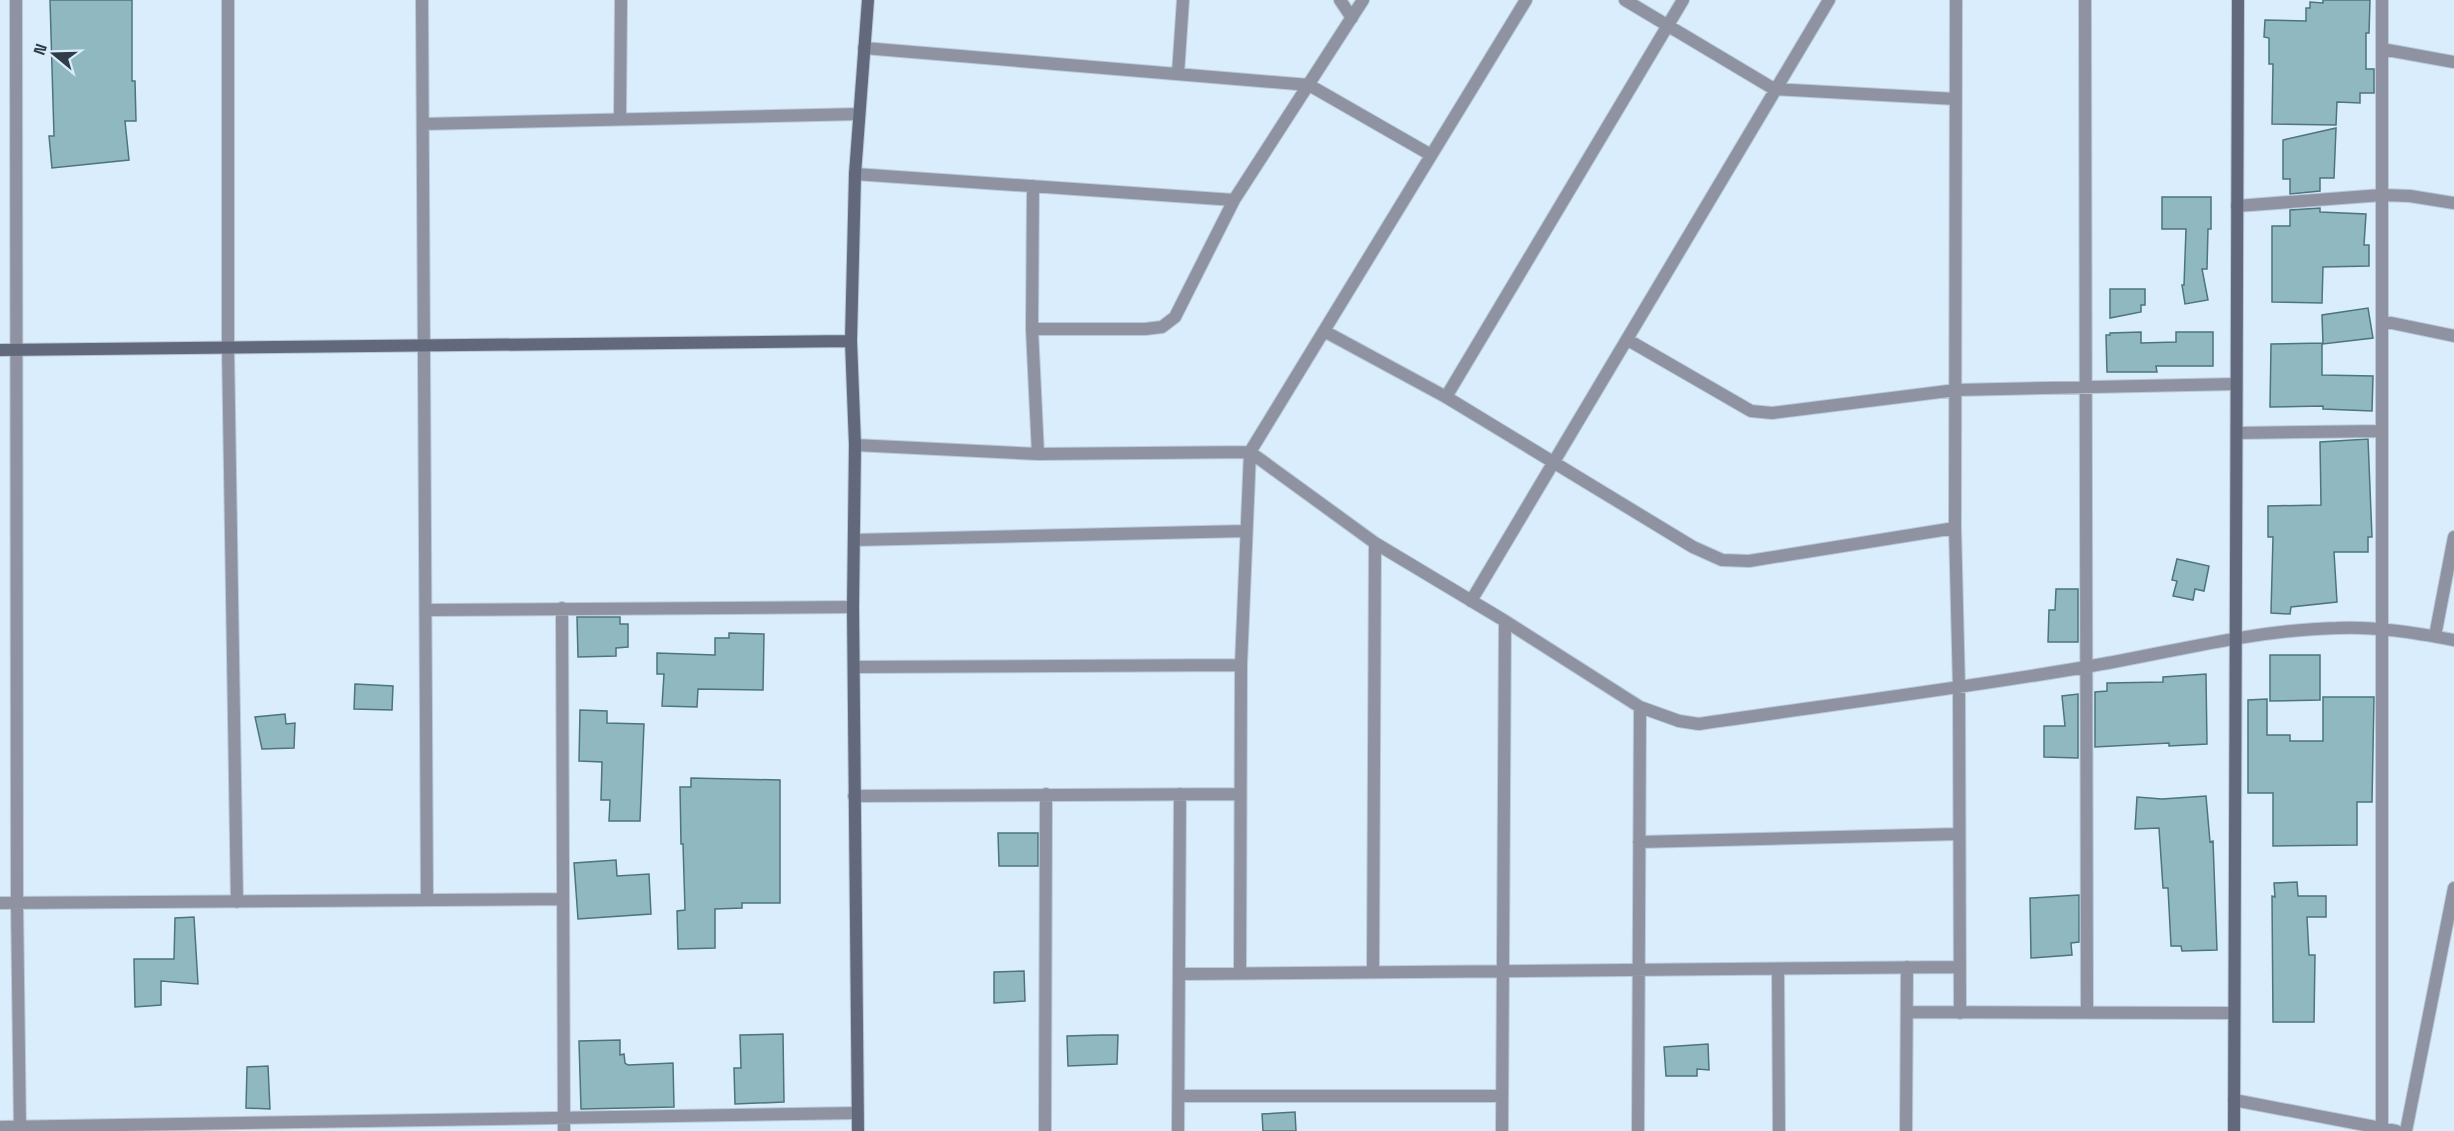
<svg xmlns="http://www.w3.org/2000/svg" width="2454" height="1131" font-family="'Space Grotesk',sans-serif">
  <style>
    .building { fill: #8fb8c0; stroke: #4c757e; stroke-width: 1.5 }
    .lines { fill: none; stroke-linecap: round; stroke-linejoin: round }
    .street-casing { stroke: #b8cad8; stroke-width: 14 }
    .secondary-casing { stroke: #b8cad8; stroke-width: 14 }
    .street { stroke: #8e92a1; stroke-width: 12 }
    .secondary { stroke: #63697d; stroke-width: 12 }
  </style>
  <rect width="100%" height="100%" fill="#daedfc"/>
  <path class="building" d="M50 0H132V81H135L136 121H125L129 160 52 168 49 136H54Z
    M2323 0H2370L2369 33H2366V69H2374V93H2360V103L2337 102 2336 125 2272 124 2273 64H2269V38L2264 37 2265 20 2306 21V8H2310V2L2323 3Z
    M2336 128 2334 178H2320V191L2290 194V179H2283V140Z
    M2162 197H2211V229H2208L2207 269H2202L2208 300 2185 304 2182 285H2184L2186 229H2162Z
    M2320 208V212L2366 214 2364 245H2369V266L2323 267 2322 303 2272 302V226H2290V210Z
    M2110 289H2145V305H2141V312L2110 318Z
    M2368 308 2373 338 2323 344 2322 315Z
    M2141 332V343L2176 342V332H2213V366H2156L2157 372H2107L2106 335H2110V333Z
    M2322 343V375L2373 376 2372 411 2323 409V406L2270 407 2271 344Z
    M2368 439 2372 537H2368V552H2334L2337 602 2291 607 2290 614 2271 613 2273 537H2268V506L2321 505 2320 442Z
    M2177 559 2209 566 2204 591 2195 589 2193 600 2173 596 2177 581 2172 580Z
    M2056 589H2078V642H2048L2049 610H2055Z
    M577 617H620V624H628V647L616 648V656L578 657Z
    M729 633 764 634 763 690 698 689 697 707 662 706 664 674H657V653L715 655V638H729Z
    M2270 655H2320V700L2270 701Z
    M2206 674 2207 744 2169 746V743L2095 747V692L2107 691V683L2163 682V677Z
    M355 684 393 686 392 710 354 709Z
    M2078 694V758L2044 757V726H2065L2062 696Z
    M2323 697H2374L2372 802H2357V845L2273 846V793H2248V700L2267 699V735H2290V741H2323Z
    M580 710 607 711V723L644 724 640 821H609L610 800H601L602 762 579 761Z
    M285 714 286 724 295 723 294 748 262 749 255 717Z
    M691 778 780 780V903H742V908L715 909V948L678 949 677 911 685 910 683 844H681L680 787H691Z
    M2206 796 2210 842 2213 841 2217 950 2182 951 2181 946H2171L2168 888H2163L2159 828 2135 829 2137 797 2162 799Z
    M998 833H1038V866H999Z
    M616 860 617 876 649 874 651 914 578 919 574 863Z
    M2297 882 2298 896H2326V917H2307L2309 955H2315L2314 1022H2273L2272 896 2275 897 2274 883Z
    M2079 895V942L2071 943 2072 955 2031 958 2030 898Z
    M194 917 198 984 161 981V1005L135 1007 134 959H174L175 918Z
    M1024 971 1025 1001 994 1003V972Z
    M783 1034 784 1102 735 1104 734 1068H741L740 1035Z
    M1101 1035H1118L1117 1064 1068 1066 1067 1036Z
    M620 1040V1055L624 1054 625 1063 628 1065 673 1063 674 1107 581 1109 579 1041Z
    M1708 1044 1709 1070 1697 1069V1076H1666L1664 1047Z
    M268 1066 270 1109 246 1108 247 1067Z
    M1295 1112 1296 1131H1263L1262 1114Z"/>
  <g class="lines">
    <g class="street-casing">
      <path id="street" d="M16 0 17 903 20 1131
        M228 0V348L237 902
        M422 0 427 900
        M1340 0 1352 18
        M1625 0 1774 89 1956 99
        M1956 0 1955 528 1959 687 1960 1013
        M2085 0 2087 1012
        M2382 0V1128
        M864 48 1309 85 1431 155
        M2382 49 2454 62
        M1178 74 1183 0
        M620 119 621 0
        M423 124 859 114
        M855 174 1234 200
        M1033 186 1032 329 1038 454
        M2237 206 2382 195 2410 196 2454 203
        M2382 321 2454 336
        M1032 329H1145L1162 327 1175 317 1234 200 1363 0
        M1324 331 1446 397 1693 547 1722 560 1749 561 1955 528
        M1628 340 1751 411 1772 413 1956 390 2236 384
        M1446 397 1683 0
        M2237 433 2382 431
        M855 445 1038 454 1250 452 1375 543 1505 621 1640 707 1679 721 1699 724C1828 705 1957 689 2086 667 2169 653 2252 630 2337 628 2375 626 2416 633 2454 640
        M854 540 1246 531
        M1471 601 1829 0
        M562 608 564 1131
        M427 610 853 607
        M2435 636 2454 537
        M854 667 1241 665
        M854 796 1240 794
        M1639 842 1958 834
        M0 903 563 899
        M1778 969 1779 1131
        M1373 972 1375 543
        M1240 973 1241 665 1250 452 1526 0
        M1179 974 1959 967
        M1907 1012 2234 1013
        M1178 1096H1502
        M2234 1100 2396 1131
        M0 1127 857 1113
        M1045 1131 1046 794
        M1178 1131 1180 794
        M1502 1131 1505 621
        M1638 1131 1640 707
        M1906 1131 1907 967
        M2406 1131 2454 888"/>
    </g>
    <g class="secondary-casing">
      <path id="secondary" d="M0 350 851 341
        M858 1131 853 607 855 445 851 341 855 174 868 0
        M2234 1131 2238 0"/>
    </g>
    <use href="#street" class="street"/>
    <use href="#secondary" class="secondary"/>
  </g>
  <g transform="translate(54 54) rotate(289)" stroke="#daedfc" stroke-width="4.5" paint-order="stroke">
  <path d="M0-4.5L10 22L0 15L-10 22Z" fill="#303d47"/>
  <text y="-9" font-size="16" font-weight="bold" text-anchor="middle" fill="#303d47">N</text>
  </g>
</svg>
